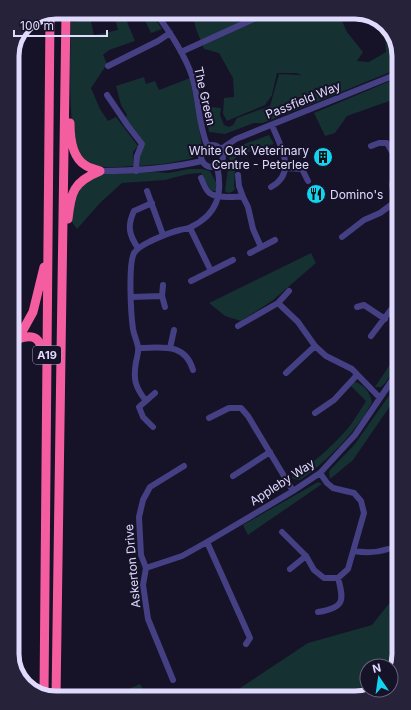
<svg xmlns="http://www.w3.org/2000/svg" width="411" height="710" font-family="Inter,sans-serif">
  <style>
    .green { fill: #153131 }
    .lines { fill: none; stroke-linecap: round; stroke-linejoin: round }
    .minor { stroke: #454083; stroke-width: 6 }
    .highway { stroke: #f55da1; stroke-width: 9 }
    .labels { text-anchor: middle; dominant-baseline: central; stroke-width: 4; stroke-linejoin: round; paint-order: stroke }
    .shield { fill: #161228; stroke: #a39ebd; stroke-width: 1 }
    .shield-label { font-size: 11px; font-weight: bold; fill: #e0dafd }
    .street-label { font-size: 12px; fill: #e0dafd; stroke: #161228 }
    .poi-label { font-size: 12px; fill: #e0dafd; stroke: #161228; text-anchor: end }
    .rim { fill: none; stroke: #e0dafd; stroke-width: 5 }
  </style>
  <rect width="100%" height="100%" fill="#161228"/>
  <path class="green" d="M79 12H89L94 35 118 30 114 15 123 12 135 41 109 50 103 55 107 64 91 88 100 109 108 121 116 117 138 146 133 152 134 166C117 167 99 170 84 160 65 146 71 48 71 22L79 21Z
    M141 12H150L162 29 151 33Z
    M192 12H338L347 32 363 52 357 61 369 62 386 52 385 37 380 20 395 37V70L317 102 263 123H254L225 134 209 132 206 117 210 107 221 108 220 115 224 125 229 127 233 125 237 118 270 106 279 74 302 75 296 73H277L272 95 265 105 227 121 223 114 224 98 234 97 233 78 219 53 204 49 196 29Z
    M144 77 146 84 155 81 159 90 190 78 202 145 195 156 190 159 163 164 140 166 139 155 145 145 125 118 127 115 121 105 116 86Z
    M395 79V99L347 116 335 133 325 136 314 113Z
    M269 135 274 144 236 156 234 185 235 189 232 192 228 193 225 191 230 154 231 149Z
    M189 169H202L210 171 217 184 216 191H211L201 173 188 174 165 180 122 183 100 203 77 229 72 222 73 198 82 184 100 174 155 172 168 173Z
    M311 253 316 263 272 301 241 321 225 316 209 303Z
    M397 354V365L386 382 381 387H375Z
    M355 382C365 385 370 393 372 402 358 430 326 463 300 480H297L291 478C313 463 332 447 349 427 355 419 361 409 366 401L350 385Z
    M397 384V396L353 460 330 479 329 473 330 470 355 444Z
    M318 482 322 484 248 535 243 525Z
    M399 591V654L391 679V666H367V690H378L374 694 228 696 308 643 372 625Z
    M140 684 148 697H110Z"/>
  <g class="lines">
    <path class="minor" d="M155 12C170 32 184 53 192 76 199 99 198 123 207 145
      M181 52 269 12
      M108 66 158 41 170 33
      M107 95 128 126 142 144 137 156 136 171
      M201 156a11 11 0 1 1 22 0a11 11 0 1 1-22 0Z
      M371 146 379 143H387L395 157
      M221 149 236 139 395 75
      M286 168 302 169 308 181
      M395 169 392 185 396 202
      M100 171C135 171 168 169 202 161
      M238 175 239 186 243 197
      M201 178C203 182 206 192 211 194 219 199 234 196 243 197L248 207 253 229 261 247
      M271 187C298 172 280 146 272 125
      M147 191 163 235
      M190 228 211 271
      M342 237 364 220 380 213 395 202
      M138 248C129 235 127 226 134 211L152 203
      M250 253 275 240
      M191 281 233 260
      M163 285 162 296 165 307
      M132 297 162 296
      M278 303 289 291
      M357 307 364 305 385 319
      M238 326 278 303 298 322 315 346 326 356 352 369 380 398
      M371 336 396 303
      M14 347 18 339
      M139 348C161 348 185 342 193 370
      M170 348 174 330
      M286 373 315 346
      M146 401C135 387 133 379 136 362 137 357 139 351 138 347 137 341 134 335 133 329 131 315 128 265 134 253 138 247 145 244 151 241 160 237 170 232 180 230 183 229 188 229 191 227 218 214 223 193 217 166
      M315 413 334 400 357 375
      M209 418 229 408H241L248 416 293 491
      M153 427 143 417 139 407 155 393
      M233 476 270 452
      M282 532 306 556 314 570 324 578H338L348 569 364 513 361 501 354 493 333 488 327 483 320 473
      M207 542 250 638 246 644
      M354 551C366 553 376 553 388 549
      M146 568 182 556 207 542 293 491 320 473 355 435 397 373
      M290 569 306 556
      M318 612C345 608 344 600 338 578
      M173 680 148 619 143 585 146 568 141 555 139 517 143 500 150 487 184 466"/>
    <path class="highway" d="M70 123C70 137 72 157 85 165 89 168 95 169 100 171
      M68 219C71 192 73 182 100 171
      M18 339 33 312 44 267
      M18 339C36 333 40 339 44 356
      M44 695 50 15
      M56 698 66 12"/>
  </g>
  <defs>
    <g id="building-disc" transform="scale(1)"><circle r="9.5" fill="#13d3f0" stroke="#161228"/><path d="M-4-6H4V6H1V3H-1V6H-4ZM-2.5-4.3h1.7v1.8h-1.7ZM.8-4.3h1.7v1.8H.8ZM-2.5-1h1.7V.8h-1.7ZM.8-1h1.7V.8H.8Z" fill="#111"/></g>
    <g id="restaurant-disc" transform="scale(1)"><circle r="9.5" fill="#13d3f0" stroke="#161228"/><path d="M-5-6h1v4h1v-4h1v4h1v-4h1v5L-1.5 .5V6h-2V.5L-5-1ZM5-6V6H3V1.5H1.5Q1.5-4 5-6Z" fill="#111"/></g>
  </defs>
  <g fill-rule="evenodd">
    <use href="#building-disc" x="323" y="157"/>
    <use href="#restaurant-disc" x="316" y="194"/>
  </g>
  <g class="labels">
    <rect class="shield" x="33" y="346" width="28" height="18" rx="3"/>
    <g class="shield-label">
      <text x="47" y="355">A19</text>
    </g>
    <g class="street-label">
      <text transform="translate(205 96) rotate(77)">The Green</text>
      <text transform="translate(303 100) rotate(-22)">Passfield Way</text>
      <text transform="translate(282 482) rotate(-33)">Appleby Way</text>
      <text transform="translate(132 566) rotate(-95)">Askerton Drive</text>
    </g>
    <g class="poi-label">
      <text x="309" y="150">White Oak Veterinary<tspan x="309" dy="14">Centre - Peterlee</tspan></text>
      <text x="330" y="194" text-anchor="start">Domino's</text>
    </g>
  </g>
  <path d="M0 0H411V710H0ZM56 19H355A37 37 0 0 1 392 56V654A37 37 0 0 1 355 691H56A37 37 0 0 1 19 654V56A37 37 0 0 1 56 19Z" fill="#262239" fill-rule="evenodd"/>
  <path class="rim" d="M56 19H355A37 37 0 0 1 392 56V654A37 37 0 0 1 355 691H56A37 37 0 0 1 19 654V56A37 37 0 0 1 56 19Z"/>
  <g transform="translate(379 678) rotate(347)"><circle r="19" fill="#161228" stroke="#67627d"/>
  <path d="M0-3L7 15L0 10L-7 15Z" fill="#13d3f0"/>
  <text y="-6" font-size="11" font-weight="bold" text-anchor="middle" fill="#e0dafd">N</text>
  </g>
  <path d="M14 30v6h93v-6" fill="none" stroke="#e0dafd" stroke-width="2"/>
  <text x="20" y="30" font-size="12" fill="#e0dafd" stroke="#161228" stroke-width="3" paint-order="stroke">100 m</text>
</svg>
